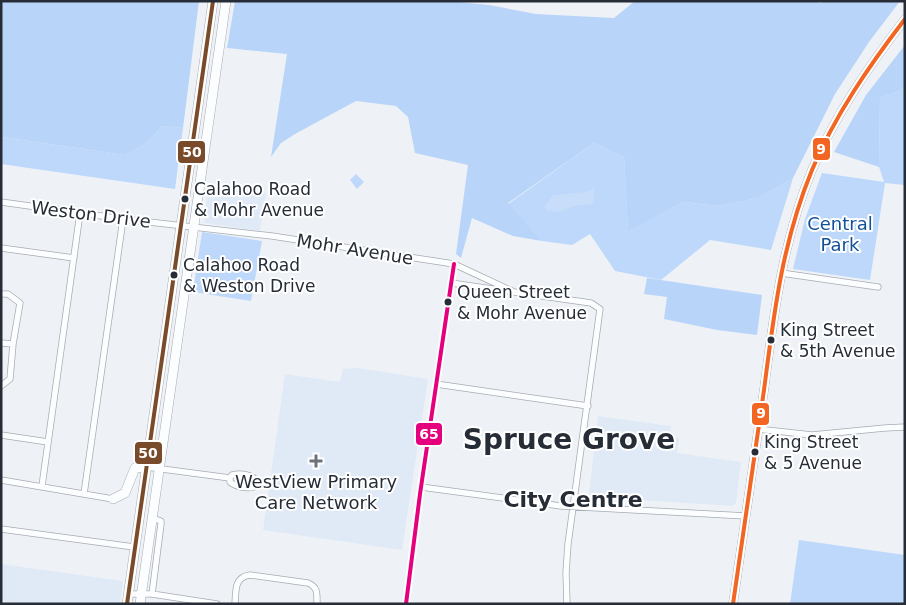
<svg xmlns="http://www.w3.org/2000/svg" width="906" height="605" font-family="'DejaVu Sans',sans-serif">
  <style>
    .built { fill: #e0eaf6 }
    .green { fill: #bdd8fa }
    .forest { fill: #b8d4f9 }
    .water { fill: #c8ddf9 }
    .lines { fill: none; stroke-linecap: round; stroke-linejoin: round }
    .minor-casing { stroke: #a6acb2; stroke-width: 7 }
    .tertiary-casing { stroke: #a6acb2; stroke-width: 9 }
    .secondary-casing { stroke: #a6acb2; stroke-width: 10 }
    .minor { stroke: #fcfdfe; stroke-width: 5.5 }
    .tertiary { stroke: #fcfdfe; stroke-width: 8 }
    .secondary { stroke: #fcfdfe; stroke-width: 9 }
    .bus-1-casing { stroke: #fff; stroke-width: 8 }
    .bus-2-casing { stroke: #fff; stroke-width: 8 }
    .bus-3-casing { stroke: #fff; stroke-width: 8 }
    .bus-1 { stroke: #7a4b2a; stroke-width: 4 }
    .bus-2 { stroke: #f26522; stroke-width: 4 }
    .bus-3 { stroke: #e5007d; stroke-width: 4 }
    .bus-dot { fill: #262d37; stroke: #fff; stroke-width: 2 }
    .poi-dot { fill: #6c727a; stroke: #fff; stroke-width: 2 }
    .labels { text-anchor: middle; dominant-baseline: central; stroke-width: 4; stroke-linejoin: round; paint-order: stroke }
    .bus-label { font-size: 17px; fill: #262d37; stroke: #fff; text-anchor: start }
    .street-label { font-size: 18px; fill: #262d37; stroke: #fff }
    .park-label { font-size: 18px; fill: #115098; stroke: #fff }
    .poi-label { font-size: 18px; fill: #262d37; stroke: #fff }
    .district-label { font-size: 22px; font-weight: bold; fill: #262d37; stroke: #fff }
    .town-label { font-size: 28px; font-weight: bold; fill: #262d37; stroke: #fff }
    .line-badge { stroke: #fff; stroke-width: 2 }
    .badge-label { font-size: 14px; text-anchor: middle; font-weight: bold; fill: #fff }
  </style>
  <rect width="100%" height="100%" fill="#eef2f7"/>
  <path class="built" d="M208 186 266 193 260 231 204 223Z
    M358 368 428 379 402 550 263 530 285 374 340 382 343 369Z
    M598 416 671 426 670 437 679 438 677 453 741 462 736 503 733 506 592 497 589 493Z
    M1 564 123 581 120 604H7L1 598Z"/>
  <path class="green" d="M905 87V185L885 183 870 280 793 269 805 219 822 173 884 182 879 167 880 98 899 91Z
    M162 126 183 128 175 189 1 164V137L125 155 147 143Z
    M594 143 624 157 628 230 683 202 718 206 758 198 793 178 771 250 710 240 661 280 615 271 590 234 572 245 542 241 508 204Z
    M356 174 364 182 357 189 350 180Z
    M202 232 262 241 251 301 193 292Z
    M799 540 905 555V604H790Z"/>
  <path class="forest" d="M1 1H199L183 128 162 126 147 143 125 155 1 137Z
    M235 1H448L489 5 536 14 614 18 635 1H809L821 3 823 1H900L869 42 835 94 793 178 758 198 718 206 683 202 628 231 624 157 594 143 508 203 542 241 513 236 472 218 461 258 456 254 468 165 415 153 408 117 396 106 356 101 295 134 281 143 271 157 287 54 227 48Z
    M905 45V87L899 91 880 98 879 167 834 152 866 95Z
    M647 278 762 295 757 335 717 330 664 319 667 297 644 294Z"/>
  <path class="water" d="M595 188 593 204 574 206 559 212 548 211 544 207 553 195 586 192Z"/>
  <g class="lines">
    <g class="minor-casing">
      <path id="minor" d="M1 202 123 219 272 236 454 264 512 291
        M1 248 74 258
        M781 273 878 287
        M451 283 591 303 600 309 568 544 566 573 567 604
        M1 294H8L20 303 13 344 10 379 1 386
        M1 343 13 344
        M436 384 588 406
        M758 429 812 435 885 428 905 427
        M1 435 48 442
        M147 467 230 478 232 475C240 473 255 474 257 483L254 487C247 489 236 487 230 482V478
        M1 480 113 499
        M42 486 80 213
        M421 487 561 506 746 516
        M84 494 123 219
        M152 518 161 521V524L152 594
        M1 529 134 547
        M128 594H152L217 604
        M235 604C236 591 234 577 250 575L308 583C318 587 317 594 317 604
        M406 604 420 494 454 264"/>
    </g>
    <g class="tertiary-casing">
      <path id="tertiary" d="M733 604C743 533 754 462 764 390 774 313 782 243 812 170 835 115 869 66 905 19"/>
    </g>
    <g class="secondary-casing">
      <path id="secondary" d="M113 499 125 493 135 468 147 467
        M127 604 213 1
        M140 604 226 1"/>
    </g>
    <use href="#minor" class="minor"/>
    <use href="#tertiary" class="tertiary"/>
    <use href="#secondary" class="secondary"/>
    <g class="bus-1-casing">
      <path id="bus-1" d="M127 604 213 1"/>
    </g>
    <g class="bus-2-casing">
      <path id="bus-2" d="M733 604C743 533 754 462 764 390 774 313 782 243 812 170 835 115 869 66 905 19"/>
    </g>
    <g class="bus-3-casing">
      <path id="bus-3" d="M406 604 420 494 454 264"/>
    </g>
    <use href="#bus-1" class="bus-1"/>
    <use href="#bus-2" class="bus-2"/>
    <use href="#bus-3" class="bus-3"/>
  </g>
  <g class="bus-dot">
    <circle cx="185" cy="199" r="4.5"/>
    <circle cx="174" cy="275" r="4.5"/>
    <circle cx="448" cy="302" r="4.5"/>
    <circle cx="771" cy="340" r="4.5"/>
    <circle cx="755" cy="452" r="4.5"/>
  </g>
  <path class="poi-dot" d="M313.5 453.5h5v5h5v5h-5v5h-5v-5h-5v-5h5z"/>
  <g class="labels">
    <g class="bus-label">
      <text x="194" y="189">Calahoo Road<tspan x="194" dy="21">&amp; Mohr Avenue</tspan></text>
      <text x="183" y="265">Calahoo Road<tspan x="183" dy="21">&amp; Weston Drive</tspan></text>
      <text x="457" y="292">Queen Street<tspan x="457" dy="21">&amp; Mohr Avenue</tspan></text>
      <text x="780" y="330">King Street<tspan x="780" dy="21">&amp; 5th Avenue</tspan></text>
      <text x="764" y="442">King Street<tspan x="764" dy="21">&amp; 5 Avenue</tspan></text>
    </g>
    <g class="street-label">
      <text transform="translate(91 214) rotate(7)">Weston Drive</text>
      <text transform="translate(355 249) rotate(9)">Mohr Avenue</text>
    </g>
    <g class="park-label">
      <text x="840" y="223">Central<tspan x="840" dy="21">Park</tspan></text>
    </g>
    <g class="poi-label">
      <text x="316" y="481">WestView Primary<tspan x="316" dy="21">Care Network</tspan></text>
    </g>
    <g class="district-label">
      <text x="573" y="499">City Centre</text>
    </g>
    <g class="town-label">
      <text x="569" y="439">Spruce Grove</text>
    </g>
  </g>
  <g class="line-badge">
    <rect x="812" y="137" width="19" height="24" rx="5" fill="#f26522"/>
    <rect x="177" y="140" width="29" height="24" rx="5" fill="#7a4b2a"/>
    <rect x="751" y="402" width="19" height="24" rx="5" fill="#f26522"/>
    <rect x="415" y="422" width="28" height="24" rx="5" fill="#e5007d"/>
    <rect x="134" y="441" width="29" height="24" rx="5" fill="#7a4b2a"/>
  </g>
  <g class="badge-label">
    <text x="821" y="154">9</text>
    <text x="192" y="157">50</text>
    <text x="761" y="418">9</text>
    <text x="429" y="439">65</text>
    <text x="148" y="458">50</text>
  </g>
  <rect width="906" height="605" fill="none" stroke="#262d37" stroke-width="5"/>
</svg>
